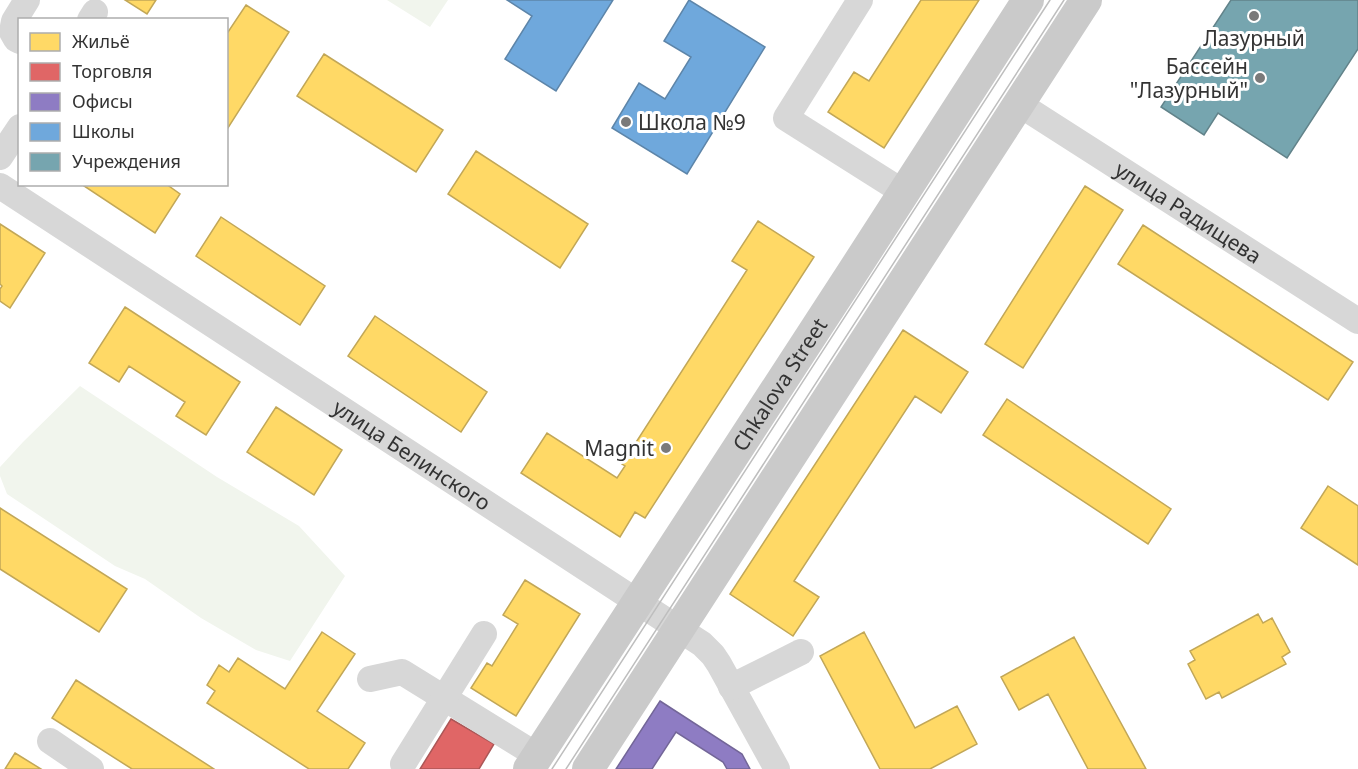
<svg xmlns="http://www.w3.org/2000/svg" width="1358" height="769" font-family="'Noto Sans',sans-serif">
  <style>
    .green { fill: #f1f5ed }
    .homes { fill: #ffd966; stroke: #c2a757; stroke-width: 1.5 }
    .shops { fill: #e06666; stroke: #ac5757; stroke-width: 1.5 }
    .offices { fill: #8e7cc3; stroke: #736698; stroke-width: 1.5 }
    .schools { fill: #6fa8dc; stroke: #5d85a9; stroke-width: 1.5 }
    .public { fill: #76a5af; stroke: #62838a; stroke-width: 1.5 }
    .lines { fill: none; stroke-linecap: round; stroke-linejoin: round }
    .minor { stroke: #d7d7d7; stroke-width: 26 }
    .major { stroke: #cacaca; stroke-width: 32 }
    .tram { stroke: #bebebe; stroke-width: 1.5 }
    .poi-dot { fill: #7a7a7a; stroke: #fff; stroke-width: 2 }
    .labels { text-anchor: middle; dominant-baseline: central; stroke-width: 6; stroke-linejoin: round; paint-order: stroke }
    .poi-label { font-size: 21px; fill: #333; stroke: #fff; text-anchor: end }
    .street-label { font-size: 21px; fill: #333; stroke: #fff }
  </style>
  <rect width="100%" height="100%" fill="#fff"/>
  <path class="green" d="M387 0H448L430 27Z
    M80 386 217 477 299 526 345 576 290 661 256 650 201 618 145 579 115 566 7 494 0 476V467L23 442Z"/>
  <path class="homes" d="M125 0H156L147 14Z
    M921 0H979L884 148 828 112 854 72 869 81Z
    M246 5 289 32 226 131V35Z
    M324 54 443 130 416 172 297 96Z
    M476 151 588 224 560 268 448 194Z
    M81 184H166L180 194 155 233Z
    M1085 186 1123 210 1023 368 985 344Z
    M221 217 325 286 300 325 196 256Z
    M758 221 814 257 645 518 635 512 620 537 521 473 547 433 617 478 625 466 622 464 747 270 732 261Z
    M0 224 45 253 10 308 0 301V289L2 286 0 284Z
    M1143 225 1353 362 1328 400 1118 264Z
    M125 307 240 382 206 435 176 416 185 402 129 366 119 382 89 363Z
    M375 316 487 392 461 432 348 356Z
    M903 330 968 372 941 413 915 396 794 581 819 597 793 636 730 594Z
    M1007 399 1171 509 1148 544 983 435Z
    M276 407 342 450 314 495 247 452Z
    M1328 486 1358 506V565L1301 528Z
    M0 508 127 589 99 632 0 569Z
    M525 580 580 614 516 716 471 688 487 663 492 666 518 624 503 615Z
    M1258 614 1263 623 1272 618 1290 652 1282 657 1286 664 1222 698 1219 692 1206 699 1188 664 1195 660 1190 651Z
    M322 632 355 654 317 711 365 743 348 769H309L207 703 215 691 207 685 219 665 229 672 238 658 285 689Z
    M864 632 915 728 957 706 977 744 930 769H880L820 656Z
    M1074 637 1146 769H1088L1048 694 1019 710 1001 677Z
    M76 680 214 769H132L52 718Z
    M15 753 41 769H5Z"/>
  <path class="shops" d="M451 719 494 744 479 769H420Z"/>
  <path class="offices" d="M660 701 742 754 750 769H727L723 762 676 732 652 769H616Z"/>
  <path class="schools" d="M507 0H613L556 91 505 59 532 16Z
    M689 0 765 47 687 174 612 128 639 83 665 99 691 57 664 41Z"/>
  <path class="public" d="M1231 0H1358V49L1287 158 1218 113 1204 135 1161 107Z"/>
  <g class="lines">
    <g class="minor">
      <path d="M860 0 786 118 903 192"/>
      <path d="M90 20 95 12"/>
      <path d="M20 41 16 39 12 32 14 21 27 0"/>
      <path id="s1" d="M1019 104 1358 321"/>
      <path d="M0 157 20 127"/>
      <path id="s2" d="M0 186 702 644 713 655 719 664 777 769"/>
      <path d="M370 679 402 672 538 756"/>
      <path d="M731 687 801 652"/>
      <path d="M50 741 91 769"/>
      <path d="M403 764 484 634"/>
    </g>
    <g class="major">
      <path id="s3" d="M529 769 852 273 1028 0"/>
      <path d="M588 769 1086 0"/>
    </g>
    <path class="tram" d="M552 769 1050 0
      M566 769 1064 0"/>
  </g>
  <g class="poi-dot">
    <circle cx="1254" cy="16" r="6"/>
    <circle cx="1260" cy="78" r="6"/>
    <circle cx="626" cy="122" r="6"/>
    <circle cx="666" cy="448" r="6"/>
  </g>
  <g class="labels">
    <g class="poi-label">
      <text x="1254" y="38" text-anchor="middle">Лазурный</text>
      <text x="1248" y="66">Бассейн<tspan x="1248" dy="24">"Лазурный"</tspan></text>
      <text x="638" y="122" text-anchor="start">Школа №9</text>
      <text x="654" y="448">Magnit</text>
    </g>
    <g class="street-label">
      <text stroke="none"><textPath href="#s1" startOffset="201">улица Радищева</textPath></text>
      <text stroke="none"><textPath href="#s3" startOffset="459">Chkalova Street</textPath></text>
      <text stroke="none"><textPath href="#s2" startOffset="492">улица Белинского</textPath></text>
    </g>
  </g>
  <rect x="18" y="18" width="210" height="168" fill="#ffffff" stroke="#adadad" stroke-width="1.5"/>
  <rect x="30" y="33" width="30" height="18" fill="#ffd966" stroke="#adadad" stroke-width="1.5"/>
  <text x="72" y="48" font-size="18" fill="#333333">Жильё</text>
  <rect x="30" y="63" width="30" height="18" fill="#e06666" stroke="#adadad" stroke-width="1.5"/>
  <text x="72" y="78" font-size="18" fill="#333333">Торговля</text>
  <rect x="30" y="93" width="30" height="18" fill="#8e7cc3" stroke="#adadad" stroke-width="1.5"/>
  <text x="72" y="108" font-size="18" fill="#333333">Офисы</text>
  <rect x="30" y="123" width="30" height="18" fill="#6fa8dc" stroke="#adadad" stroke-width="1.5"/>
  <text x="72" y="138" font-size="18" fill="#333333">Школы</text>
  <rect x="30" y="153" width="30" height="18" fill="#76a5af" stroke="#adadad" stroke-width="1.5"/>
  <text x="72" y="168" font-size="18" fill="#333333">Учреждения</text>
</svg>
